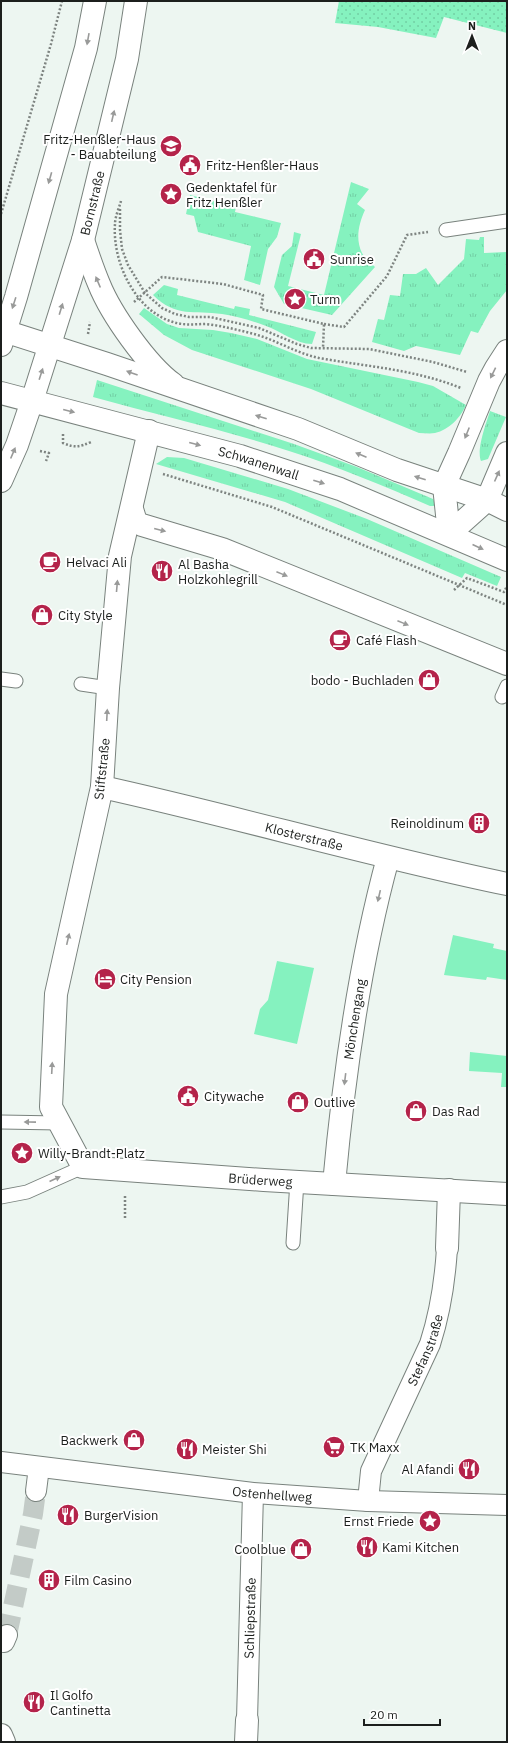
<svg xmlns="http://www.w3.org/2000/svg" width="508" height="1743" font-family="'IBM Plex Sans',sans-serif">
  <style>
    .grass { fill: url(#grass-tufts) }
    .park { fill: url(#park-dots) }
    .garden { fill: #85f2bf }
    .lines { fill: none; stroke-linecap: round; stroke-linejoin: round }
    .pedestrian-tunnel { stroke: #c3cbc7; stroke-width: 20; stroke-dasharray: 20 10; stroke-linecap: butt }
    .service-casing { stroke: #79827d; stroke-width: 15 }
    .pedestrian-casing { stroke: #79827d; stroke-width: 22 }
    .minor-casing { stroke: #79827d; stroke-width: 24 }
    .tertiary-casing { stroke: #79827d; stroke-width: 24 }
    .primary-casing { stroke: #79827d; stroke-width: 24 }
    .path { stroke: #7e8481; stroke-width: 2.5; stroke-dasharray: 2 2; stroke-linecap: butt }
    .service { stroke: #fff; stroke-width: 13 }
    .pedestrian { stroke: #fff; stroke-width: 20 }
    .minor { stroke: #fff; stroke-width: 22 }
    .tertiary { stroke: #fff; stroke-width: 22 }
    .primary { stroke: #fff; stroke-width: 22 }
    .oneway { fill: #999a99 }
    .labels { text-anchor: middle; dominant-baseline: central; stroke-width: 4; stroke-linejoin: round; paint-order: stroke }
    .poi-label { font-size: 13px; fill: #1c1f1d; stroke: #fff; text-anchor: start }
    .street-label { font-size: 13px; fill: #1c1f1d; stroke: #fff }
  </style>
  <defs>
    <pattern id="grass-tufts" width="24" height="20" patternUnits="userSpaceOnUse"><rect width="24" height="20" fill="#85f2bf"/><path d="M3 7l-1-3M5 7V3M7 7l1-3M15 17l-1-3M17 17v-4M19 17l1-3" fill="none" stroke="#72cfa4"/></pattern>
    <pattern id="park-dots" width="8" height="8" patternUnits="userSpaceOnUse"><rect width="8" height="8" fill="#85f2bf"/><path d="M2 2h.1M6 6h.1" fill="none" stroke="#72cfa4" stroke-width="1.8" stroke-linecap="round"/></pattern>
  </defs>
  <rect width="100%" height="100%" fill="#edf6f1"/>
  <path class="grass" d="M351 182 369 189 357 204 365 210C359 223 355 239 362 253 365 258 371 263 375 267L332 315 284 304 274 287 282 255 292 246 294 232 301 234 288 286 324 295Z
    M190 195 236 207 235 212 281 223 277 237 268 249 260 285 244 280 251 246 198 232 194 216 186 214Z
    M480 237H484V253L507 252V290L490 311 478 333 471 331 460 355 416 346 404 351 372 342 378 319 384 320 390 295 400 296 403 274H416L426 268 438 285 464 259 466 239 479 240Z
    M164 285 178 289 177 295 234 309 235 306 250 309 249 315 316 332 312 344C296 344 281 331 266 326 252 321 237 316 222 314 194 310 176 318 153 295Z
    M144 308 167 324 179 328 213 330 231 333 257 339 307 359 418 382 433 386 466 405C461 417 449 430 435 433 430 434 424 433 419 433L311 389 192 350 164 335 139 314Z
    M97 380 294 444 357 467 433 499 435 503 434 506H430C384 486 336 466 289 451 224 430 158 415 93 397Z
    M490 411 506 417 488 459 481 461C476 450 487 421 490 411Z
    M167 457 184 458 288 489 367 519 501 577 497 586 465 573 462 578 285 502 156 464Z"/>
  <path class="park" d="M339 1H507V33L444 17 436 38 378 27 335 23Z"/>
  <path class="garden" d="M453 935 494 944 493 948 507 951V980L487 977 486 980 444 975Z
    M277 961 314 968 297 1044 254 1034 260 1009 268 1000Z
    M470 1052 507 1056V1087H501L502 1073 469 1071Z"/>
  <g class="lines">
    <path class="pedestrian-tunnel" d="M7 1635 33 1514 36 1491"/>
    <g class="service-casing">
      <path id="service" d="M446 230 507 221
        M1 679 16 681
        M81 684 108 688
        M502 697 507 686
        M1 1122 59 1123
        M1 1197 27 1192 83 1167
        M293 1243 297 1181"/>
    </g>
    <g class="pedestrian-casing">
      <g id="pedestrian">
        <path id="s1" d="M1 1462 253 1493 368 1501 507 1505"/>
        <path d="M36 1491 39 1467"/>
        <path id="s2" d="M368 1501 371 1471 430 1344C440 1313 445 1281 447 1248"/>
        <path d="M4 1642 7 1635"/>
        <path id="s3" d="M247 1720 253 1493"/>
      </g>
    </g>
    <g class="minor-casing">
      <g id="minor">
        <path id="s4" d="M149 431 120 556 108 688 102 787 56 994 51 1107 83 1167 264 1180 507 1194"/>
        <path d="M1 481 17 445 32 401"/>
        <path d="M132 509 136 522 142 525 222 549 507 664"/>
        <path id="s5" d="M102 787C238 817 371 856 507 884"/>
        <path id="s6" d="M334 1184C344 1074 359 964 388 858"/>
        <path d="M447 1248 449 1190"/>
        <path d="M1 1735 4 1742"/>
        <path d="M246 1742 247 1720"/>
      </g>
    </g>
    <g class="tertiary-casing">
      <path id="tertiary" d="M449 534 444 486 459 453 489 381 496 368 507 351
        M449 534 487 500 507 453"/>
    </g>
    <g class="primary-casing">
      <g id="primary">
        <path d="M83 240C88 255 93 270 99 284 111 314 147 365 173 384"/>
        <path d="M1 330 107 364 298 429 397 470 487 500 507 510"/>
        <path d="M1 345 16 297 86 48 95 1"/>
        <path id="s7" d="M1 393 240 456 340 489 507 560"/>
        <path id="s8" d="M32 401 83 240 127 59 136 1"/>
      </g>
    </g>
    <path class="path" d="M121 201C119 208 115 217 115 224 112 264 138 318 182 324 190 325 198 324 206 324 223 326 238 330 254 334 276 340 296 353 319 358 369 367 413 369 461 388
      M120 209V230L122 249 128 265 145 293 162 308 175 314 189 317H210L259 328 297 344 311 348 369 349 433 362 467 372
      M1 214 51 44 62 1
      M134 302 162 277 223 284 263 295 261 309 324 324 323 348
      M324 324 344 327 387 276 407 235 428 232
      M88 334 90 322
      M63 434V443C74 448 80 447 91 442
      M40 451 49 453 46 461
      M163 474 272 507 507 605
      M454 590 467 578 504 592 507 586
      M125 1218V1195"/>
    <use href="#service" class="service"/>
    <use href="#pedestrian" class="pedestrian"/>
    <use href="#minor" class="minor"/>
    <use href="#tertiary" class="tertiary"/>
    <use href="#primary" class="primary"/>
  </g>
  <defs><path id="oneway-solid" d="M-6-.8H1V-3.2L6.5 0L1 3.2V.8H-6Z"/></defs>
  <g class="oneway">
    <use href="#oneway-solid" transform="translate(88 39) rotate(100)"/>
    <use href="#oneway-solid" transform="translate(113 116) rotate(-77)"/>
    <use href="#oneway-solid" transform="translate(50 178) rotate(106)"/>
    <use href="#oneway-solid" transform="translate(98 282) rotate(-113)"/>
    <use href="#oneway-solid" transform="translate(14 303) rotate(108)"/>
    <use href="#oneway-solid" transform="translate(61 309) rotate(-73)"/>
    <use href="#oneway-solid" transform="translate(132 373) rotate(-160)"/>
    <use href="#oneway-solid" transform="translate(493 373) rotate(116)"/>
    <use href="#oneway-solid" transform="translate(41 374) rotate(-72)"/>
    <use href="#oneway-solid" transform="translate(69 411) rotate(14)"/>
    <use href="#oneway-solid" transform="translate(261 417) rotate(-162)"/>
    <use href="#oneway-solid" transform="translate(467 433) rotate(112)"/>
    <use href="#oneway-solid" transform="translate(195 444) rotate(15)"/>
    <use href="#oneway-solid" transform="translate(13 453) rotate(-67)"/>
    <use href="#oneway-solid" transform="translate(361 455) rotate(-157)"/>
    <use href="#oneway-solid" transform="translate(497 476) rotate(-66)"/>
    <use href="#oneway-solid" transform="translate(420 478) rotate(-162)"/>
    <use href="#oneway-solid" transform="translate(319 482) rotate(18)"/>
    <use href="#oneway-solid" transform="translate(160 530) rotate(14)"/>
    <use href="#oneway-solid" transform="translate(478 547) rotate(24)"/>
    <use href="#oneway-solid" transform="translate(282 574) rotate(22)"/>
    <use href="#oneway-solid" transform="translate(117 586) rotate(-85)"/>
    <use href="#oneway-solid" transform="translate(403 623) rotate(22)"/>
    <use href="#oneway-solid" transform="translate(107 715) rotate(-87)"/>
    <use href="#oneway-solid" transform="translate(379 896) rotate(103)"/>
    <use href="#oneway-solid" transform="translate(68 939) rotate(-77)"/>
    <use href="#oneway-solid" transform="translate(52 1068) rotate(-87)"/>
    <use href="#oneway-solid" transform="translate(345 1079) rotate(97)"/>
    <use href="#oneway-solid" transform="translate(30 1122) rotate(-179)"/>
    <use href="#oneway-solid" transform="translate(55 1179) rotate(-24)"/>
  </g>
  <defs>
    <g id="university-disc" transform="scale(1.15)"><circle r="9.5" fill="#b4234a" stroke="#fff"/><path d="M0-5L7-2L0 1L-7-2ZM-4 1L0 2.5L4 1V4Q0 6-4 4Z" fill="#fff"/></g>
    <g id="civic-disc" transform="scale(1.15)"><circle r="9.5" fill="#b4234a" stroke="#fff"/><path d="M-.6-6.5H3V-4.5H.6V-3L4-1V1h2V6H-6V1h2V-1L-.6-3ZM-1.2 2.5V6h2.4V2.5Z" fill="#fff"/></g>
    <g id="sight-disc" transform="scale(1.15)"><circle r="9.5" fill="#b4234a" stroke="#fff"/><path d="M0-6L1.8-2.2L6-1.7L2.9 1.2L3.7 5.4L0 3.3L-3.7 5.4L-2.9 1.2L-6-1.7L-1.8-2.2Z" fill="#fff"/></g>
    <g id="cafe-disc" transform="scale(1.15)"><circle r="9.5" fill="#b4234a" stroke="#fff"/><path d="M-5.5-4.5H6V0H3Q3 3.5 0 3.5H-2.5Q-5.5 3.5-5.5 0ZM3-3.2v2h1.7v-2ZM-6 4.5H4V6H-6Z" fill="#fff"/></g>
    <g id="restaurant-disc" transform="scale(1.15)"><circle r="9.5" fill="#b4234a" stroke="#fff"/><path d="M-5-6h1v4h1v-4h1v4h1v-4h1v5L-1.5 .5V6h-2V.5L-5-1ZM5-6V6H3V1.5H1.5Q1.5-4 5-6Z" fill="#fff"/></g>
    <g id="shop-disc" transform="scale(1.15)"><circle r="9.5" fill="#b4234a" stroke="#fff"/><path d="M-5-2.5h2.3a2.7 3.5 0 0 1 5.4 0H5L5.5 6h-11ZM-1.5-2.5h3a1.5 2.3 0 0 0-3 0Z" fill="#fff"/></g>
    <g id="building-disc" transform="scale(1.15)"><circle r="9.5" fill="#b4234a" stroke="#fff"/><path d="M-4-6H4V6H1V3H-1V6H-4ZM-2.5-4.3h1.7v1.8h-1.7ZM.8-4.3h1.7v1.8H.8ZM-2.5-1h1.7V.8h-1.7ZM.8-1h1.7V.8H.8Z" fill="#fff"/></g>
    <g id="hotel-disc" transform="scale(1.15)"><circle r="9.5" fill="#b4234a" stroke="#fff"/><path d="M-6-4.5h1.5V1H6V5H4.5V3h-9V5H-6ZM-4 0a1.8 1.8 0 1 1 3.6 0ZM.5 0V-2.5h3Q6-2.5 6 0Z" fill="#fff"/></g>
    <g id="supermarket-disc" transform="scale(1.15)"><circle r="9.5" fill="#b4234a" stroke="#fff"/><path d="M-6-5.5h2.5l.6 2H6L4.5 2H-2.5L-4.4-4H-6ZM-1.5 3.2a1.3 1.3 0 1 0 .1 0ZM3 3.2a1.3 1.3 0 1 0 .1 0Z" fill="#fff"/></g>
  </defs>
  <g fill-rule="evenodd">
    <use href="#university-disc" x="171" y="146"/>
    <use href="#civic-disc" x="190" y="165"/>
    <use href="#sight-disc" x="171" y="194"/>
    <use href="#civic-disc" x="314" y="259"/>
    <use href="#sight-disc" x="295" y="299"/>
    <use href="#cafe-disc" x="50" y="562"/>
    <use href="#restaurant-disc" x="162" y="571"/>
    <use href="#shop-disc" x="42" y="615"/>
    <use href="#cafe-disc" x="340" y="640"/>
    <use href="#shop-disc" x="429" y="680"/>
    <use href="#building-disc" x="479" y="823"/>
    <use href="#hotel-disc" x="105" y="979"/>
    <use href="#civic-disc" x="188" y="1096"/>
    <use href="#shop-disc" x="298" y="1102"/>
    <use href="#shop-disc" x="416" y="1111"/>
    <use href="#sight-disc" x="22" y="1153"/>
    <use href="#shop-disc" x="134" y="1440"/>
    <use href="#supermarket-disc" x="334" y="1447"/>
    <use href="#restaurant-disc" x="187" y="1449"/>
    <use href="#restaurant-disc" x="469" y="1469"/>
    <use href="#restaurant-disc" x="68" y="1515"/>
    <use href="#sight-disc" x="430" y="1521"/>
    <use href="#restaurant-disc" x="367" y="1547"/>
    <use href="#shop-disc" x="301" y="1549"/>
    <use href="#building-disc" x="49" y="1580"/>
    <use href="#restaurant-disc" x="34" y="1702"/>
  </g>
  <g class="labels">
    <g class="poi-label">
      <text x="156" y="139" text-anchor="end">Fritz-Henßler-Haus<tspan x="156" dy="15">- Bauabteilung</tspan></text>
      <text x="206" y="165">Fritz-Henßler-Haus</text>
      <text x="186" y="187">Gedenktafel für<tspan x="186" dy="15">Fritz Henßler</tspan></text>
      <text x="330" y="259">Sunrise</text>
      <text x="310" y="299">Turm</text>
      <text x="66" y="562">Helvaci Ali</text>
      <text x="178" y="564">Al Basha<tspan x="178" dy="15">Holzkohlegrill</tspan></text>
      <text x="58" y="615">City Style</text>
      <text x="356" y="640">Café Flash</text>
      <text x="414" y="680" text-anchor="end">bodo - Buchladen</text>
      <text x="464" y="823" text-anchor="end">Reinoldinum</text>
      <text x="120" y="979">City Pension</text>
      <text x="204" y="1096">Citywache</text>
      <text x="314" y="1102">Outlive</text>
      <text x="432" y="1111">Das Rad</text>
      <text x="38" y="1153">Willy-Brandt-Platz</text>
      <text x="118" y="1440" text-anchor="end">Backwerk</text>
      <text x="350" y="1447">TK Maxx</text>
      <text x="202" y="1449">Meister Shi</text>
      <text x="454" y="1469" text-anchor="end">Al Afandi</text>
      <text x="84" y="1515">BurgerVision</text>
      <text x="414" y="1521" text-anchor="end">Ernst Friede</text>
      <text x="382" y="1547">Kami Kitchen</text>
      <text x="286" y="1549" text-anchor="end">Coolblue</text>
      <text x="64" y="1580">Film Casino</text>
      <text x="50" y="1695">Il Golfo<tspan x="50" dy="15">Cantinetta</tspan></text>
    </g>
    <g class="street-label">
      <text stroke="none"><textPath href="#s8" startOffset="207">Bornstraße</textPath></text>
      <text stroke="none"><textPath href="#s7" startOffset="267">Schwanenwall</textPath></text>
      <text transform="translate(102 769) rotate(-84)">Stiftstraße</text>
      <text stroke="none"><textPath href="#s5" startOffset="208">Klosterstraße</textPath></text>
      <text stroke="none"><textPath href="#s6" startOffset="166">Mönchengang</textPath></text>
      <text stroke="none"><textPath href="#s4" startOffset="931">Brüderweg</textPath></text>
      <text stroke="none"><textPath href="#s2" startOffset="163">Stefanstraße</textPath></text>
      <text stroke="none"><textPath href="#s1" startOffset="273">Ostenhellweg</textPath></text>
      <text stroke="none"><textPath href="#s3" startOffset="102">Schliepstraße</textPath></text>
    </g>
  </g>
  <rect width="508" height="1743" fill="none" stroke="#1c1f1d" stroke-width="4"/>
  <g transform="translate(472 36)" stroke="#ffffff" stroke-width="3" paint-order="stroke">
  <path d="M0-3L7 15L0 10L-7 15Z" fill="#1c1f1d"/>
  <text y="-6" font-size="11" font-weight="bold" text-anchor="middle" fill="#1c1f1d">N</text>
  </g>
  <path d="M364 1719v6h76v-6" fill="none" stroke="#1c1f1d" stroke-width="2"/>
  <text x="370" y="1719" font-size="12" fill="#1c1f1d" stroke="#ffffff" stroke-width="3" paint-order="stroke">20 m</text>
</svg>
